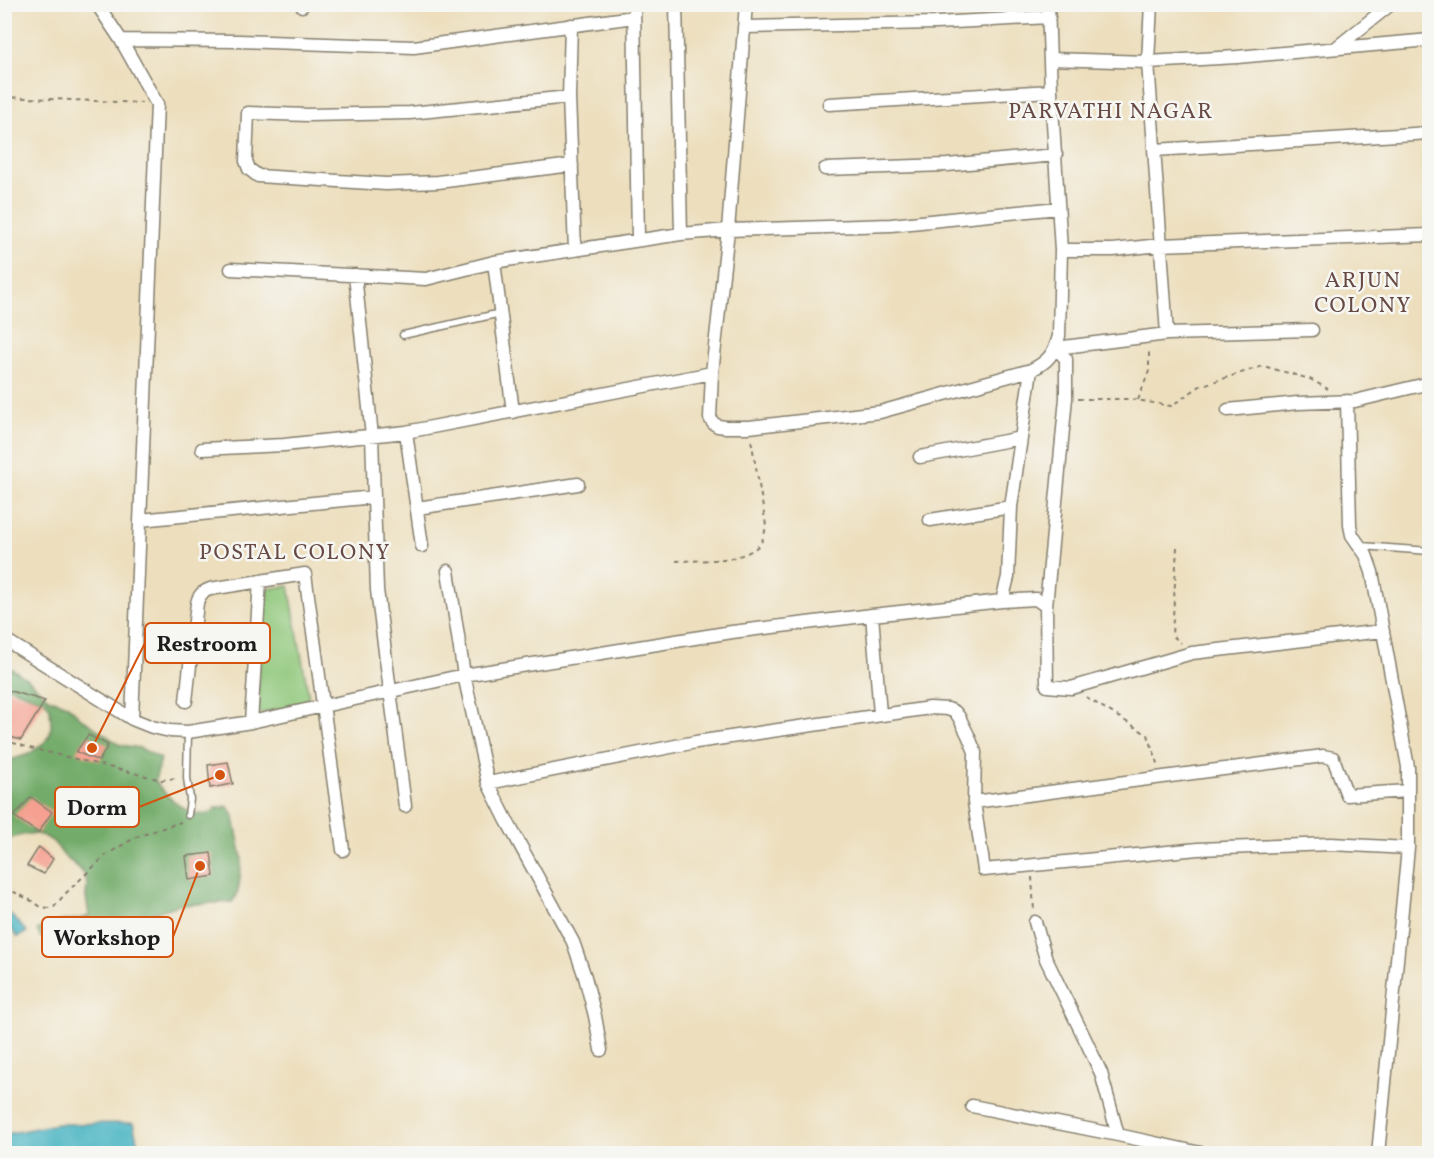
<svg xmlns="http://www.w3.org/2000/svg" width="1434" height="1158" font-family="Vollkorn,serif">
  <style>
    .green { fill: #8fc77a; stroke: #56724b; stroke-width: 1.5 }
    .forest { fill: #73ac6a; stroke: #486443; stroke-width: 1.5 }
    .water { fill: #46b4c2; stroke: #31686f; stroke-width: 1.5 }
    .building { fill: #f5a090 }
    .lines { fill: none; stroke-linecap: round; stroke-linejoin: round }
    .lane-casing { stroke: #847e6d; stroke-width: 9 }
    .street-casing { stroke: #847e6d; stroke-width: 15 }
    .path { stroke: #847e6d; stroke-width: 2; stroke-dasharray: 4.5 4.5; stroke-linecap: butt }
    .lane { stroke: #fff; stroke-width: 6 }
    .street { stroke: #fff; stroke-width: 12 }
    .labels { text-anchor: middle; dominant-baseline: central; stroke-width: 5; stroke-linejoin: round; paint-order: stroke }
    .neighbourhood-label { font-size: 22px; letter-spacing: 1.5px; fill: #684a45; stroke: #f6f6f2 }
    .leader { fill: none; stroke: #d4530e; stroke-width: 2 }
    .callout-dot { fill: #d4530e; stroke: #f6f6f2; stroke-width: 2 }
    .callout { fill: #f6f6f2; stroke: #d4530e; stroke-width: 2 }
    .callout-label { font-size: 22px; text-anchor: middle; font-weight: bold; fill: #1c1c1c }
  </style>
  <rect width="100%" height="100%" fill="#f6f6f2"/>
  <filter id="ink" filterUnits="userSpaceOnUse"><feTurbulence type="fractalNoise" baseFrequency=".0167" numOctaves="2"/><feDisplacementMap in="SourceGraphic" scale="12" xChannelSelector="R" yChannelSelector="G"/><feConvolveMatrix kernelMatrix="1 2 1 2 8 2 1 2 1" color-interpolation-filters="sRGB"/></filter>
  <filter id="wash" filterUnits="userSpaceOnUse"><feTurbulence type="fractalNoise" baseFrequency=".008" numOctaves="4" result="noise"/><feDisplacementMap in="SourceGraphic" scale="24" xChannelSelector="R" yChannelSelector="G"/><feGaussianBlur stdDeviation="1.35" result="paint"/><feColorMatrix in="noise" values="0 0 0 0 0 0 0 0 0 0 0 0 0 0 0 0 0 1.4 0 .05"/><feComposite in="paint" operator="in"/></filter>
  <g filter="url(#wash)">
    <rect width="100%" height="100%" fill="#eddfbe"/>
    <path class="green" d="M289 586 310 704 256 714 265 589Z"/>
    <path class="forest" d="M4 666 12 669 28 679 48 698 67 705 81 718 120 745 140 748 161 759 155 781C165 795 186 816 205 814 211 814 212 811 217 808 219 808 225 807 227 806L233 813 242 858 239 886 237 895 232 902 178 905 154 913 119 929 59 939 41 938 37 930C53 918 72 923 89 916 88 910 87 903 86 897 86 891 88 885 86 879 82 867 72 864 64 856 60 851 57 845 52 841 37 829 21 834 5 841V768L11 760 29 754 45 742 50 734 51 725 50 708 45 701 5 686Z"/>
    <path class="water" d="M5 911 9 913 27 932 18 937 8 926 5 924Z
      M133 1123 139 1148 135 1153H5V1135L6 1134 57 1124Z"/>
    <g id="blocks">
      <path class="building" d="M4 689 45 701 21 740 4 735Z
        M88 735 108 745 99 761 76 752Z
        M228 762 233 784 210 788 208 765Z
        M31 797 52 812 38 833 14 816Z
        M39 847 53 859 44 874 27 866Z
        M211 853 214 876 189 880 186 856Z"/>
    </g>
  </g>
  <g filter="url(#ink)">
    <use href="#blocks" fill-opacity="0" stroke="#847e6d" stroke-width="1.5"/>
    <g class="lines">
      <g class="lane-casing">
        <path id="lane" d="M403 335 501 313
          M1361 546 1430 551
          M188 733 187 778 190 799 188 815"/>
      </g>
      <g class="street-casing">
        <path id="street" d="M97 4 121 40 157 104 132 719
          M302 4V6
          M634 4 638 239
          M676 4 681 234
          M746 4 728 230 712 373 710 418 713 423 718 426 725 427H749L880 412 1031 370
          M1151 4 1148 62 1167 334
          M571 25 569 97 575 250
          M744 27 936 23 1049 17
          M121 40 239 41 414 47 634 17
          M1336 48 1391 4
          M1050 59 1148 62 1237 57 1430 40
          M569 97 410 113 308 115 248 113 246 161 249 169 258 176 386 184 438 182 572 165
          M829 104 1051 91
          M1155 150 1430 133
          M825 169 947 165 1056 155
          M1061 250H1113L1160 245 1430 235
          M494 262 513 412
          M231 269 426 279 494 262 681 234 728 230 891 225 1058 208
          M355 275 372 436 377 590 405 806
          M1056 348 1167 334 1312 330
          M1347 401 1350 525 1352 535 1366 555 1372 572 1408 767V848L1378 1154
          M1228 410 1298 403 1355 401 1430 383
          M406 432 422 546
          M202 449 284 445 406 432 712 373
          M920 457 1021 438
          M417 508 578 484
          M140 520 374 497
          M930 520 1011 507
          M448 571 464 675 488 783 507 821 573 942 585 977 595 1016 601 1050
          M1002 601 1036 599 1046 606 1047 686 1071 688 1192 653 1382 631
          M1046 606 1066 398V359L1056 348
          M872 615 880 714
          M4 639 132 719 152 727 170 731 188 732 251 722 464 675 732 632 872 615 1002 601 1008 577 1011 507 1031 370C1048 362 1054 354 1059 336L1061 250 1051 91 1048 4
          M186 701 197 603C199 595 202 592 210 589L305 574 343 850
          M251 722 260 581
          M488 783 696 742 930 708 948 709 955 712 959 717 968 735 975 752 974 802 1323 756 1333 758 1347 795 1408 791
          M974 802 984 870 1198 849 1331 844 1408 848
          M1035 922 1046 959 1086 1041 1101 1073 1118 1135
          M972 1106 1118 1135 1205 1154"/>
      </g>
      <path class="path" d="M4 97 142 103
        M1078 399H1130L1171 406 1200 386 1263 366 1310 379 1328 389
        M1138 400 1149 371V348
        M1177 547 1172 635 1181 643
        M676 561C699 560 738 563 757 547 763 542 765 533 766 525L751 439
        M1086 697 1148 735 1159 766
        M4 740 30 748 162 780 176 778
        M1032 877 1034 911
        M4 890 14 892 32 901 41 907 48 908 54 907 65 894 106 855 136 837 181 822"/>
      <use href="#lane" class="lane"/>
      <use href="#street" class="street"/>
    </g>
  </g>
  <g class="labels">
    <g class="neighbourhood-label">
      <text x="1111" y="112">PARVATHI NAGAR</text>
      <text x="1363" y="281">ARJUN<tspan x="1363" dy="25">COLONY</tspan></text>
      <text x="295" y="553">POSTAL COLONY</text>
    </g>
  </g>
  <path class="leader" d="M92 748L145 643M220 775L139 807M200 866L173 937"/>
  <g class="callout-dot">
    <circle cx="92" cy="748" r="6"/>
    <circle cx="220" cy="775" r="6"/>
    <circle cx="200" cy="866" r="6"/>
  </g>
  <g class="callout">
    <rect x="145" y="623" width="125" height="40" rx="6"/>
    <rect x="55" y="787" width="84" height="40" rx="6"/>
    <rect x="42" y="917" width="131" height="40" rx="6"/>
  </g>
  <g class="callout-label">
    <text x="207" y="651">Restroom</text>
    <text x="97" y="815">Dorm</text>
    <text x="107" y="945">Workshop</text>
  </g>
  <rect width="1434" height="1158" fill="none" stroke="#f6f6f2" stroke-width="24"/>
</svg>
